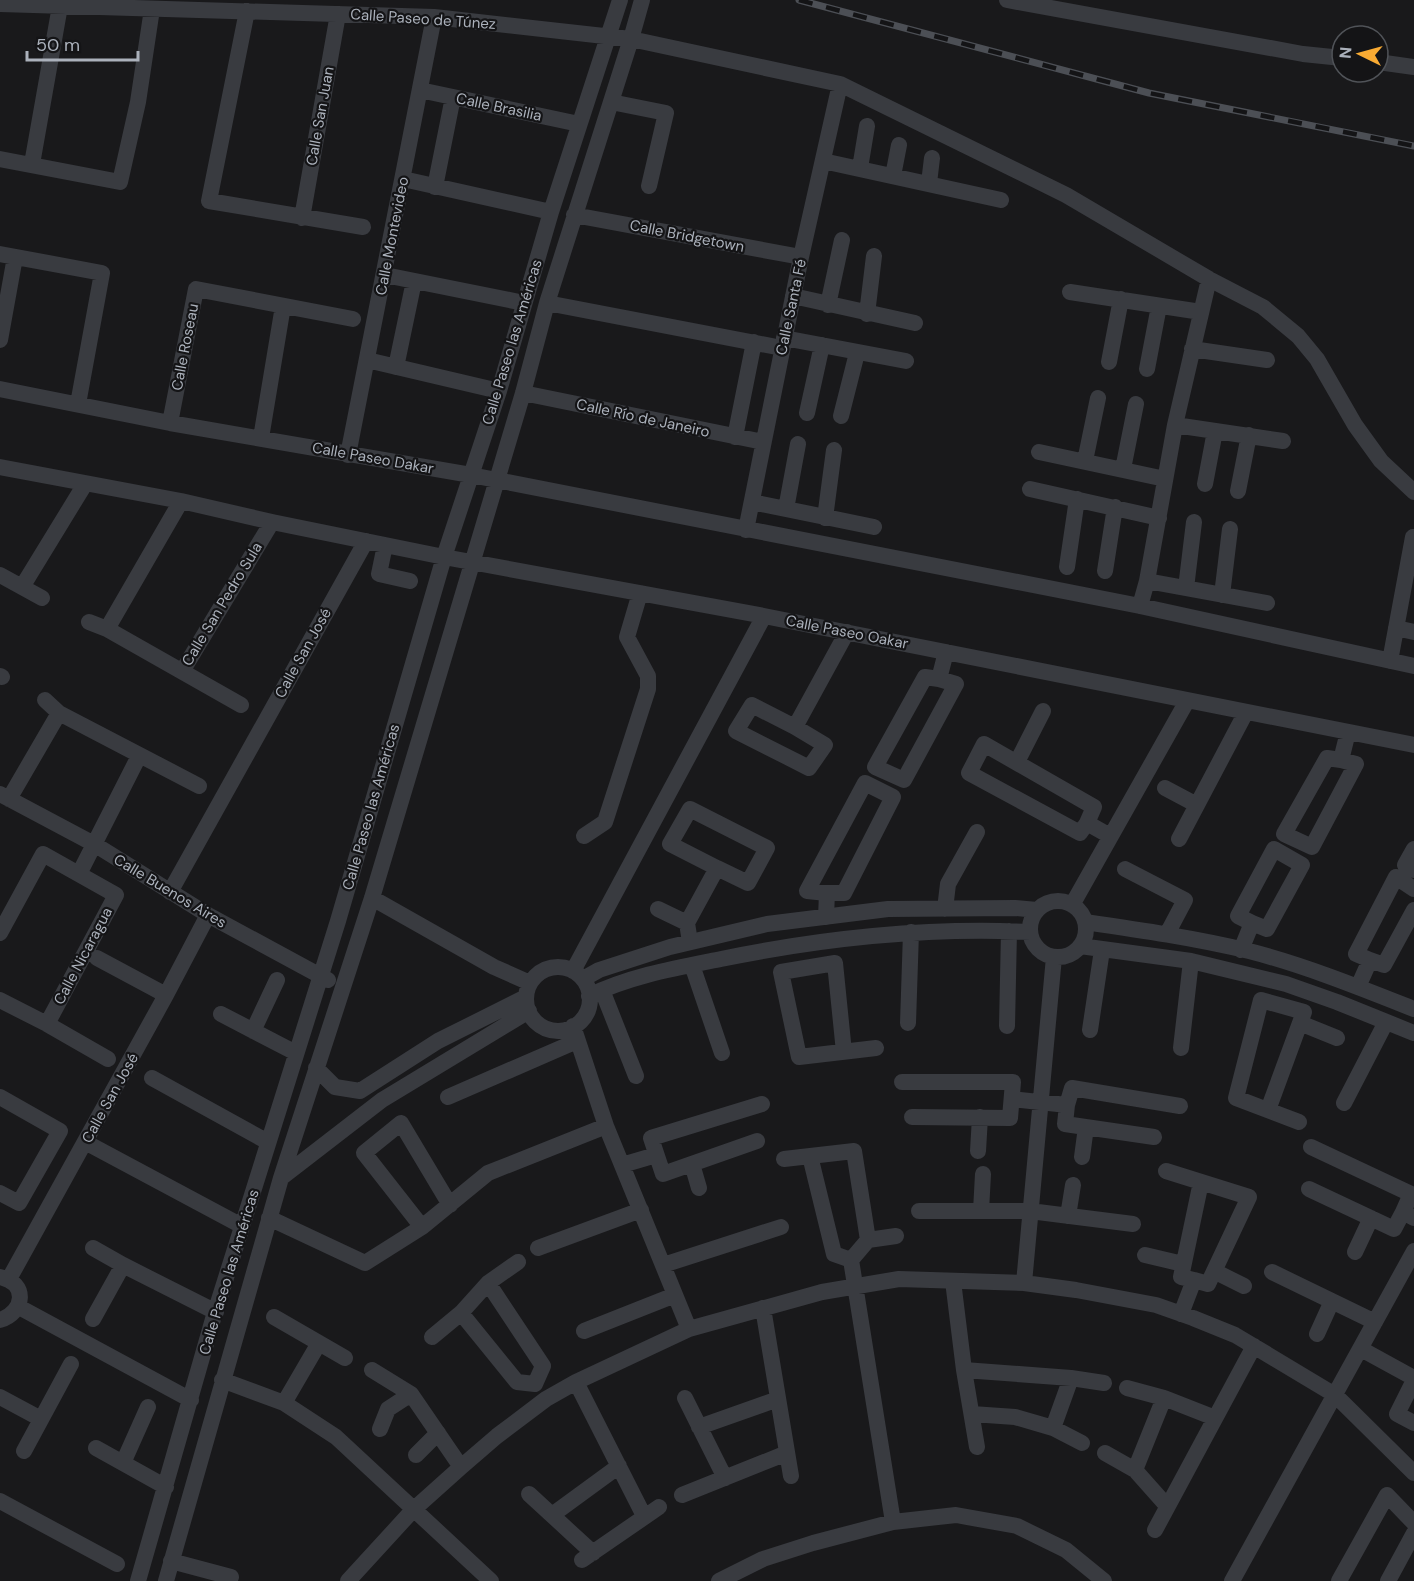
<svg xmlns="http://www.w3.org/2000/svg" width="1414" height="1581" font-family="'DM Sans',sans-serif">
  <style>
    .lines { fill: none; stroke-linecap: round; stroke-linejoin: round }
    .minor { stroke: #393b40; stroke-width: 16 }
    .rail-casing { stroke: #4c4f55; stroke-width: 7 }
    .rail { stroke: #141416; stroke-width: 4.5; stroke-dasharray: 14; stroke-linecap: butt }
    .labels { text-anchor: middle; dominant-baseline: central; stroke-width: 4.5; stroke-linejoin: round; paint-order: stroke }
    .street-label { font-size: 15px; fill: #abb1bb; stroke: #141416 }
  </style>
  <rect width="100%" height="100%" fill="#19191b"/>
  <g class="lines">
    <path class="minor" d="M1007 0 1303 54 1342 58
      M0 4 434 17 631 39 840 84 1066 195 1209 279 1263 307 1298 336 1317 359 1355 425 1381 461 1414 492
      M247 11 209 201 363 227
      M1378 62 1414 67
      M420 90 579 124
      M611 102 666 113 649 186
      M0 159 120 182 138 102 152 9
      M823 161 1001 200
      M32 164 60 6
      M860 168 867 126
      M893 176 899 145
      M403 179 551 212
      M929 183 932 158
      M435 187 453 97
      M574 215 801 257
      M302 218 338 14
      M0 254 102 273 78 404
      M385 275 524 303
      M1070 292 1201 312
      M793 296 915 323
      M547 303 782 348
      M828 305 842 240
      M867 314 874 256
      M784 338 906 361
      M0 340 15 257
      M1192 349 1267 360
      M367 360 499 391
      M1109 362 1121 299
      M396 367 414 281
      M1147 369 1159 306
      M0 389 170 423 471 475 1140 606 1414 666
      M523 393 763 442
      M807 413 822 345
      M841 416 857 353
      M170 423 196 289 353 319
      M1175 425 1283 441
      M735 437 754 342
      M261 438 283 306
      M1039 452 1165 479
      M348 455 434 17
      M1085 461 1098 398
      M0 467 181 501 272 522 444 557 764 616 1414 745
      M1123 469 1136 404
      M1205 484 1215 431
      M1030 489 1159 518
      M1238 491 1249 435
      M752 502 874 527
      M786 509 798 444
      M825 518 834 450
      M746 530 801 257 840 84
      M385 545 379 574 410 581
      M1067 567 1077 499
      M1105 571 1115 507
      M0 575 42 598
      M1147 581 1267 603
      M22 587 85 484
      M1186 588 1194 522
      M1222 595 1230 529
      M1140 606 1147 581 1175 425 1209 279
      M89 622 107 629 241 705
      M1396 628 1414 632
      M107 629 181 501
      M1390 661 1413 537
      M183 670 272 522
      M0 676 2 677
      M939 679 956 684 904 780 875 767 925 677 939 679 946 652
      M45 700 59 713 199 786
      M795 727 825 745 809 768 736 731 752 705 795 727 847 632
      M1341 760 1356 764 1312 847 1284 834 1327 758 1341 760 1348 732
      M1017 762 1043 711
      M1165 788 1197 805
      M0 794 94 844 208 915 328 980
      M9 799 59 713
      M1087 823 1094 807 984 744 969 773 1080 833 1087 823 1110 836
      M584 836 605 822 648 689V676L627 637 640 593
      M1179 839 1246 712
      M1414 849 1405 865 1414 870
      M1125 869 1185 900 1167 934
      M79 874 139 756
      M170 892 366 541
      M372 898 494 967 530 983
      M1030 929a28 28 0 1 1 56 0a28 28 0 1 1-56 0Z
      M1072 905 1187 701
      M658 909 687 923
      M945 909 948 884 977 832
      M826 917 827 893 807 891 865 783 893 797 844 893H827
      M1085 922C1140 930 1195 938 1249 951 1304 965 1361 988 1414 1009
      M0 933 43 854 116 895 47 1024
      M690 942 687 923 717 868 670 844 690 809 767 848 748 883 717 868
      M1080 946 1191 961 1286 984 1337 1002 1414 1033
      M1241 950 1252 923 1238 916 1274 849 1302 865 1267 929 1252 923
      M97 958 166 995
      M1370 960 1384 965 1414 910
      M692 965 722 1053
      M526 999a32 32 0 1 1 64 0a32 32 0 1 1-64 0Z
      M573 971 764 616
      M583 979 599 970 670 947 767 924 888 909 1015 908 1037 910
      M1358 987 1370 960 1356 954 1396 877 1414 889
      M602 990 636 1076
      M589 996C630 976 676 968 721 959 824 938 925 927 1030 932
      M0 1000 47 1024 108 1059
      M221 1014 296 1053
      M908 1023 911 932
      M1300 1023 1337 1038
      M573 1026 606 1126 689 1329
      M1007 1026 1009 931
      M1090 1030 1102 950
      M253 1031 277 980
      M1181 1048 1191 961
      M844 1052 835 963 781 972 799 1057 876 1048
      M316 1068 335 1087 360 1091 438 1041 526 997
      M152 1078 268 1142
      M902 1082H1013L1010 1118 912 1117
      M0 1097 60 1131 19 1203 0 1193
      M448 1097 577 1041
      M1012 1099 1067 1105
      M1344 1103 1386 1022
      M1268 1110 1304 1012 1261 1000 1236 1098 1299 1122
      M1154 1137 1065 1124 1067 1105 1072 1088 1180 1106
      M757 1141 663 1174 651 1138 762 1104
      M85 1142 242 1226
      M1311 1147 1411 1194 1403 1212 1414 1218
      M978 1151 980 1117
      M810 1156 834 1254 851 1260
      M1082 1157 1086 1127
      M784 1159 854 1151 868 1240
      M692 1164 699 1188
      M622 1165 656 1155
      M1166 1171 1249 1197 1208 1284 1194 1280
      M281 1178 382 1100 529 1011
      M1309 1189 1394 1229 1403 1212
      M919 1211H1030L1133 1224
      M981 1211 983 1174
      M1068 1216 1073 1185
      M269 1218 365 1263 422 1227 488 1173 606 1126
      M422 1227 364 1153 401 1123 450 1205
      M93 1248 123 1265 216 1312
      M538 1248 641 1210
      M1355 1252 1371 1218
      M1145 1255 1183 1264
      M851 1260 893 1522
      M851 1260 868 1240 896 1236
      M663 1265 781 1227
      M1214 1271 1244 1286
      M1272 1272 1375 1322
      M0 1277C28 1283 25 1312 0 1320
      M9 1279 166 995 208 915
      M953 1281 964 1370 977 1447
      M488 1283 543 1366 535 1384
      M1024 1283 1054 957
      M19 1307 191 1400
      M763 1308 791 1476
      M461 1313 517 1382 535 1384
      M1181 1314 1194 1280 1181 1277 1201 1182
      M274 1317 345 1358
      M93 1319 123 1265
      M584 1331 675 1295
      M1317 1334 1332 1301
      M432 1337 461 1313 488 1283 518 1262
      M1361 1349 1414 1378
      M372 1370 411 1394 461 1467
      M964 1370 1071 1378 1104 1383
      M222 1380 284 1403 336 1437 491 1581
      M1414 1380 1397 1414 1414 1423
      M576 1382 644 1516
      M1127 1388 1164 1398 1215 1418
      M0 1397 41 1419
      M685 1398 725 1478
      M284 1403 319 1343
      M972 1414 1015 1417 1053 1428 1082 1443
      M699 1427 778 1399
      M1053 1428 1071 1378
      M380 1429 388 1409 411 1394
      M96 1448 166 1487
      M24 1451 71 1364
      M1105 1453 1135 1470 1167 1506
      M416 1455 438 1433
      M123 1463 148 1407
      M1135 1470 1164 1398
      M529 1494 593 1553
      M682 1495 787 1453
      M0 1501 117 1564
      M552 1515 619 1466
      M1155 1530 1254 1346
      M582 1560 659 1507
      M171 1561 231 1577
      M138 1581 213 1319 338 921 444 557 499 391 551 212 620 0
      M166 1581 281 1178 372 898 523 393 547 303 631 39 642 0
      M348 1581 413 1510 461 1467 497 1436 546 1399 576 1382 689 1329 822 1292 899 1279 1024 1283 1076 1290 1156 1305 1193 1318 1235 1335 1335 1395 1414 1473
      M719 1581 763 1559 813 1543 893 1522 956 1515 1017 1526 1066 1550 1104 1581
      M1232 1581 1414 1251
      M1339 1581 1387 1495 1414 1523
      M1388 1581 1414 1533"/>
    <g class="rail-casing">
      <path id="rail" d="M799 0 1149 93 1414 146"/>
    </g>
    <use href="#rail" class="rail"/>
  </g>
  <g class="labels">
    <g class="street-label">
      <text transform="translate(423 19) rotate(4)">Calle Paseo de Túnez</text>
      <text transform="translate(499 107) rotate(12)">Calle Brasilia</text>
      <text transform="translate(320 116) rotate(-80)">Calle San Juan</text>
      <text transform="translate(392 236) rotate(-79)">Calle Montevideo</text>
      <text transform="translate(687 236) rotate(11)">Calle Bridgetown</text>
      <text transform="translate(791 307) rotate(-78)">Calle Santa Fé</text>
      <text transform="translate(512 342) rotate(-73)">Calle Paseo las Américas</text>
      <text transform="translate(185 347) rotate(-79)">Calle Roseau</text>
      <text transform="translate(643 418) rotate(12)">Calle Río de Janeiro</text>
      <text transform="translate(373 458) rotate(10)">Calle Paseo Dakar</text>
      <text transform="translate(222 604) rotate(-59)">Calle San Pedro Sula</text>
      <text transform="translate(847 632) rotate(11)">Calle Paseo Oakar</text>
      <text transform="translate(303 653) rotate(-61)">Calle San José</text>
      <text transform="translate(371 807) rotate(-74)">Calle Paseo las Américas</text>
      <text transform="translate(170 891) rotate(31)">Calle Buenos Aires</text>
      <text transform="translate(83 956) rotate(-62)">Calle Nicaragua</text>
      <text transform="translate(110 1098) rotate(-61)">Calle San José</text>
      <text transform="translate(229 1272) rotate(-73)">Calle Paseo las Américas</text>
    </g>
  </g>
  <g transform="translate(1360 54) rotate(275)"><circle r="28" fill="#141416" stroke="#505358" stroke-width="1.5"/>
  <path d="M0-4.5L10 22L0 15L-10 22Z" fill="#f9ab33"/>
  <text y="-9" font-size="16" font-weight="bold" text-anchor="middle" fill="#abb1bb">N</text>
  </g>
  <path d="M27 51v9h111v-9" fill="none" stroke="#abb1bb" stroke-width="3"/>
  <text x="36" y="51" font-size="18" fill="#abb1bb" stroke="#141416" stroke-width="4.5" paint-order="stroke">50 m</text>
</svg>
